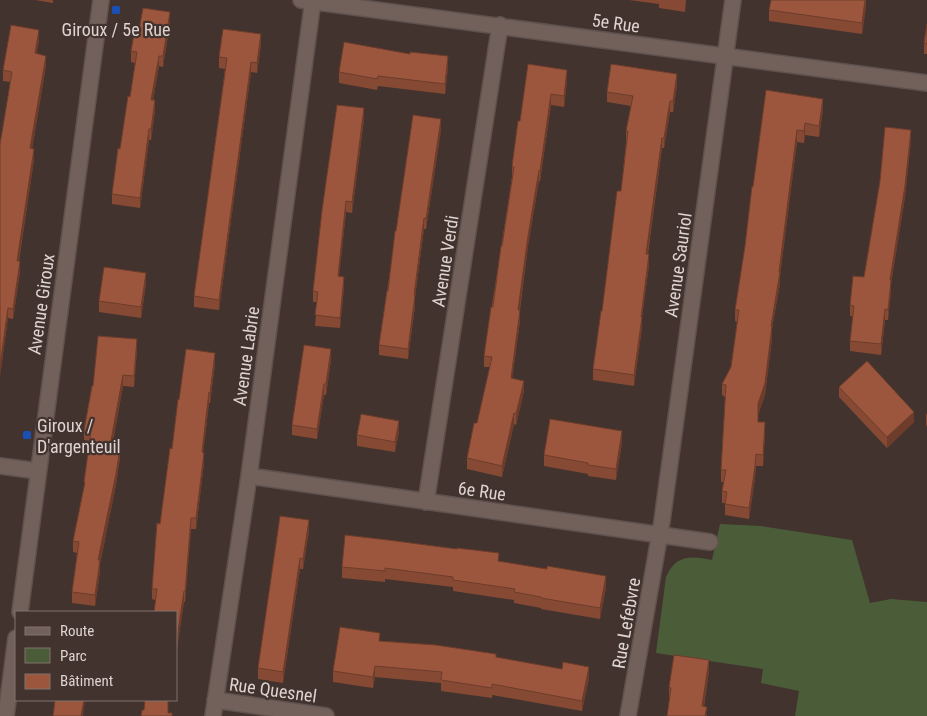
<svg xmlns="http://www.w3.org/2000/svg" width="927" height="716" font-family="'Roboto Condensed',sans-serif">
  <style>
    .green { fill: #4a5d38 }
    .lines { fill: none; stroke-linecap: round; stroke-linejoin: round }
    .minor-casing { stroke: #5f524e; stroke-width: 18 }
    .minor { stroke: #72615b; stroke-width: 15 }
    .wall { fill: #864a34 }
    .shaded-wall { fill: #6d3c2b }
    .building { fill: #9c563d; stroke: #6d3c2b }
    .transit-dot { fill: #1a4fb4; stroke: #42332e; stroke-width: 2 }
    .labels { text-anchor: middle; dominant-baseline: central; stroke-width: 4.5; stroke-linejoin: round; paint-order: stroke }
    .street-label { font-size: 18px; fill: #ded4d1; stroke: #42332e }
    .poi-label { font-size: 18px; fill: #ded4d1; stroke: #42332e }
  </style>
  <rect width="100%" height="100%" fill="#42332e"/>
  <path class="green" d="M720 524 761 526 852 540 870 603 891 599 927 602V716H795L799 691 761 683 763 669 656 653 666 577C676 554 691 556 712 560Z"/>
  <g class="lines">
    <g class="minor-casing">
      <path id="minor" d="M301 0 927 83
        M0 466 38 471
        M249 476 710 542
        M426 502 500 25
        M20 612 101 0
        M215 700 326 716
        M6 716 16 638
        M213 716 249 476 313 0
        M628 716 662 521 733 0"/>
    </g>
    <use href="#minor" class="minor"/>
  </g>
  <path class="wall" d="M35 0H53V3Z
    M629 0H686L685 12 659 8V4Z
    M866 0V7L862 34 769 21V10Z
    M170 23 163 67 159 66 153 100 155 111 151 140H149L140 208 112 204V194L120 149 130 97 135 63 131 62V51L138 35Z
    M927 24V54H924V43Z
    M39 41 36 54 46 66 32 149 34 160 19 261 20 272 13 319 8 318 0 376 10 82 3 81V70Z
    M261 45 257 73 251 72 219 310 194 307V296L225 69 219 68V57Z
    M448 67 445 94 378 86 377 90 339 83V72Z
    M567 80 564 107 551 105 540 181H539L528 246 520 310V321L512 378 524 391 516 425 514 424 502 477 467 469V458L477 423 490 367H484V356L512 177V166L520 121Z
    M677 85 673 112H670L664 148H662L648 254 649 265 642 317V328L634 386 593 380V369L621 191 626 142V131L631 106 607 102V92Z
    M766 90 823 110 819 137 805 135 804 143 797 142 780 276V284L772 328V338L765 395 758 415V422L765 434 763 466H756L755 478 749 519 725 515V503H722V491L724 482H721V470L725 397 722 395V384L731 367 737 322 735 321V310L745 246Z
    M364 119 352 213 346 212 339 276 344 287 340 328 315 326 317 302H313V291Z
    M441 130 426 229H424L415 297V306L408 359 379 355V345L396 231Z
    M911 140 905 197 891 284V291L888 320H885L881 355 850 351V341L853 316H850V305L864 277Z
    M146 284 141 318 99 312V301Z
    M137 350 134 387 123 386 112 447 120 458 116 485 100 564V571L95 606 72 603V592L77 553 73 552V541L84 487V482L90 441 84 440V430L93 386Z
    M331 360 326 395H324L317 439 292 435V425Z
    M215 364 210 403H209L203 453 204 463 196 529H191L185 602H184L176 655V612L155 600 152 599V589L160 524 179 400Z
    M839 387 914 422 887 448 839 397Z
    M926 414H927V427L926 425Z
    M399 431 395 452 357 446V435Z
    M622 442 616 480 588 476V474L544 466V455Z
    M309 531 303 569H300L283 683 258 679V668Z
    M499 561 606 587 600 619 541 609V608L514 603V600L453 591V587L385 579V582L342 578V567Z
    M380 641 496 657 589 678 582 711 492 695V698L441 691V683L375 677 373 688 333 682V671Z
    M709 671 704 707 707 716 669 698V687Z"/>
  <path class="shaded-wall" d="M865 0 866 7 862 34V23Z
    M170 12V23L163 67V56Z
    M39 30V41L35 64V53Z
    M261 34V45L257 73V63Z
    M46 56V66L30 159V148Z
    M159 56V66L151 111V100Z
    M448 56V67L445 94V84Z
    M251 62V72L219 310V300Z
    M567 70V80L564 107V96Z
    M677 74V85L673 112V101Z
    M551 94V105L540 181V171Z
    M823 99V110L819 137V126Z
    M155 100V111L151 140V129Z
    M670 101V112L664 148V138Z
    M364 108V119L352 213V202Z
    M441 119V130L426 229V219Z
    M805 123V135L804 143V131Z
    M149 129V140L140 208V198Z
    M797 130V142L780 276V284L772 328V338L765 395 758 415V404L779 272Z
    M911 130V140L905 197 891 284V291L888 320V310L890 280Z
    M662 138V148L646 264V254Z
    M34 149V160L17 271V261Z
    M539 170V181L528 246 518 321V310L528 236Z
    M346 201V212L338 287V276Z
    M424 218V229L415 297V306L408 359V349Z
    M649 254V265L641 324 642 317V328L634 386V375Z
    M20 261V272L13 319V309Z
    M146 273V284L141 318V307Z
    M344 277V287L340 328V318Z
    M8 308V318L0 376V365Z
    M885 309V320L881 355V344Z
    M520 310V321L511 388V378Z
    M137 339V350L134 387V376Z
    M331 349V360L326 395V384Z
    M215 353V364L210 403V393Z
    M123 375V386L110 457V446Z
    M524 381V391L516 425V414Z
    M324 384V395L317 439V429Z
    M209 392V403L202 463V452Z
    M914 412V422L887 448V437Z
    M514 413V424L502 477V466Z
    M399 421V431L395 452V442Z
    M765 422V434L763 466V455Z
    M622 431V442L616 480V469Z
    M120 448V458L116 485 100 564V571L95 606V595L98 560Z
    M204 453V463L196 529V518Z
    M756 454 755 478 749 519V508Z
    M191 518V529L185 602V592Z
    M309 520V531L303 569V559Z
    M300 558V569L283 683V672Z
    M606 576V587L600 619V608Z
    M184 591V602L176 655V644Z
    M709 660V671L702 716V706Z
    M375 666V677L373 688V677Z
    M589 667V678L582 711V701Z
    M84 700H85L83 716H81Z"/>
  <path class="building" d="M771 0H865L862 23 769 10Z
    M143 8 170 12 163 56H159L151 100H155L151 129H149L140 198 112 194 118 148 120 149 128 96 130 97 137 52 131 51 134 34 138 35Z
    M927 24V44L924 43Z
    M11 25 39 30 35 53 46 56 30 148 34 149 17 261H20L13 309 8 308 0 365V144L12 72 3 70Z
    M223 29 261 34 257 63 251 62 219 300 194 296 227 58 219 57Z
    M344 42 410 54V52L448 56 445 84 378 76 377 79 339 72Z
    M528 64 567 70 564 96 551 94 540 171 539 170 528 236 518 310H520L511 378 524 381 516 414 514 413 502 466 467 458 474 423H477L492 357 484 356 491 307H493L501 246H502L514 167 512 166 518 121H520Z
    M611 64 677 74 673 101H670L664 138H662L646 254H649L641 317H642L634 375 593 369 601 311H602L617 191H621L628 131H626L633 96 607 92Z
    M766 90 823 99 819 126 805 123 804 131 797 130 779 272H780L771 326H772L765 383 758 404V422H765L763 455 756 454 755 466 749 508 725 504 727 492 722 491 726 470H721L726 385 722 384 731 367 739 310H735L745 246 752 186 753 187Z
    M337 105 364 108 352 202 346 201 338 276 344 277 340 318 315 315 318 292 313 291 322 210Z
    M413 115 441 119 426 219 424 218 414 295H415L408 349 379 345 387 291H388L395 231H396Z
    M885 127 911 130 905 186 890 280 891 281 888 310 885 309 881 344 850 341 854 306 850 305 853 276 864 277 880 181Z
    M104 267 146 273 141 307 99 301Z
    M98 336 137 339 134 376 123 375 110 446 120 448 116 474 98 560H100L95 595 72 592 79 542 73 541 85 482H84L91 431 84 430 92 386H93Z
    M304 345 331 349 326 384H324L317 429 292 425Z
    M186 349 215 353 210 393 209 392 202 452 204 453 196 518H191L185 592 184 591 176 644V612H154L157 589H152L157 523 160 524 170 448 172 449 178 399 179 400Z
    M867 361 914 412 887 437 839 387Z
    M361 414 399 421 395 442 357 435Z
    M550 419 622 431 616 469 588 465V463L544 455Z
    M280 516 309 520 303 559 300 558 283 672 258 668Z
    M345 535 388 540 457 549V548L499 553 498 561 547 569V566L606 576 600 608 541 598V597L514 592 515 589 453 580V577L385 568V571L342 567Z
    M340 627 380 633 379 641 436 645 496 654V657L562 669 563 662 589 667 582 701 492 684V688L441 680 442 672 375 666 373 677 333 671Z
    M674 655 709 660 702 706 707 707 705 716H667L671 688 669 687Z
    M55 700H84L81 716H53Z
    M145 700H168V713H172V716H141L142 710H144Z"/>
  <g class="transit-dot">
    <rect x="111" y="5" width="10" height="10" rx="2.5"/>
    <rect x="22" y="430" width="10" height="10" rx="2.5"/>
  </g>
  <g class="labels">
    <g class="street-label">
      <text transform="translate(616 23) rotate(8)">5e Rue</text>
      <text transform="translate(445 261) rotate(-81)">Avenue Verdi</text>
      <text transform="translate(678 265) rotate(-82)">Avenue Sauriol</text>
      <text transform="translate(41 304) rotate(-82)">Avenue Giroux</text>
      <text transform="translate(246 356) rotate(-82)">Avenue Labrie</text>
      <text transform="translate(482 491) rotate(8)">6e Rue</text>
      <text transform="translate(626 623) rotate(-80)">Rue Lefebvre</text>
      <text transform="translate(273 690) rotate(8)">Rue Quesnel</text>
    </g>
    <g class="poi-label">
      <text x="116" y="29">Giroux / 5e Rue</text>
      <text x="37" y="425" text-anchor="start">Giroux /<tspan x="37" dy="21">D'argenteuil</tspan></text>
    </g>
  </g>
  <rect x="15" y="611" width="162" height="90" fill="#42332e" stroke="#80736f"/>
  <rect x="25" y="627" width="25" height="8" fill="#72615b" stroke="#80736f"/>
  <text x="60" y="636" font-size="15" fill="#ded4d1">Route</text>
  <rect x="25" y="648" width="25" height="15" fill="#4a5d38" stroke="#80736f"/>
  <text x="60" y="661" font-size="15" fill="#ded4d1">Parc</text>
  <rect x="25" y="674" width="25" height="15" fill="#9c563d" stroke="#80736f"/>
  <text x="60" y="686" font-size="15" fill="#ded4d1">Bâtiment</text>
</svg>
